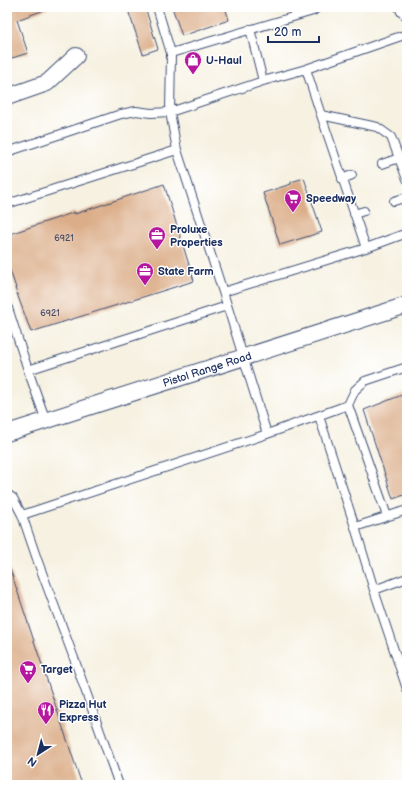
<svg xmlns="http://www.w3.org/2000/svg" width="414" height="792" font-family="'Balsamiq Sans',sans-serif">
  <style>
    .building { fill: #dbad88 }
    .lines { fill: none; stroke-linecap: round; stroke-linejoin: round }
    .lane-casing { stroke: #3c4c72; stroke-width: 10 }
    .street-casing { stroke: #3c4c72; stroke-width: 18 }
    .primary-casing { stroke: #3c4c72; stroke-width: 24 }
    .lane { stroke: #fff; stroke-width: 8 }
    .street { stroke: #fff; stroke-width: 16 }
    .primary { stroke: #fff; stroke-width: 22 }
    .labels { text-anchor: middle; dominant-baseline: central; stroke-width: 3; stroke-linejoin: round; paint-order: stroke }
    .number-label { font-size: 9px; fill: #4b4e68 }
    .poi-label { font-size: 11px; font-weight: bold; fill: #1b2f5e; stroke: #fff; text-anchor: start }
    .street-label { font-size: 11px; fill: #1b2f5e; stroke: #fff }
  </style>
  <rect width="100%" height="100%" fill="#fff"/>
  <filter id="ink" filterUnits="userSpaceOnUse"><feTurbulence type="fractalNoise" baseFrequency=".025" numOctaves="2"/><feDisplacementMap in="SourceGraphic" scale="8" xChannelSelector="R" yChannelSelector="G"/><feConvolveMatrix kernelMatrix="1 2 1 2 8 2 1 2 1" color-interpolation-filters="sRGB"/></filter>
  <filter id="wash" filterUnits="userSpaceOnUse"><feTurbulence type="fractalNoise" baseFrequency=".012" numOctaves="4" result="noise"/><feDisplacementMap in="SourceGraphic" scale="16" xChannelSelector="R" yChannelSelector="G"/><feGaussianBlur stdDeviation="0.9" result="paint"/><feColorMatrix in="noise" values="0 0 0 0 0 0 0 0 0 0 0 0 0 0 0 0 0 1.4 0 .05"/><feComposite in="paint" operator="in"/></filter>
  <g filter="url(#wash)">
    <rect width="100%" height="100%" fill="#f6f1e1"/>
    <g id="blocks">
      <path class="building" d="M7 7H47V9L17 20 28 53 12 58 10 55 7 56Z
        M127 7H145L158 49 143 54Z
        M172 7H225L229 20 182 36Z
        M304 178 322 232 280 245 263 193 291 184V182Z
        M164 184 194 281 31 332 15 288H16L7 261V235L75 212V214Z
        M407 393V494L393 499 364 410Z
        M10 569 82 785H7V570Z"/>
    </g>
  </g>
  <g filter="url(#ink)">
    <use href="#blocks" fill-opacity="0" stroke="#3c4c72" stroke-width="1"/>
    <g class="lines">
      <g class="lane-casing">
        <path id="lane" d="M250 29 263 81
          M171 53 313 11 318 7
          M306 69 321 115 377 127 391 137 407 179
          M321 115 366 248
          M7 152 121 114 136 111 151 113 170 112 171 53 157 7
          M382 164 399 158
          M342 179 352 175
          M394 201 407 197
          M7 204 177 150
          M354 214 364 211
          M223 292 366 248 407 233
          M7 305 28 370 46 421
          M28 370 227 306
          M348 405 387 516
          M319 416 355 527 374 590 407 689
          M267 434 223 292 177 150 170 112 263 81 306 69 407 34
          M7 494 13 498 22 515 38 562 75 661 119 785
          M22 515 267 434 348 405 355 390 365 381 407 367
          M355 527 407 510
          M374 590 407 578"/>
      </g>
      <g class="street-casing">
        <g id="street">
          <path d="M7 97 47 83 76 56"/>
          <path id="s1" d="M7 433 407 305"/>
        </g>
      </g>
      <g class="primary-casing">
        <path id="primary" d="M407 7V8"/>
      </g>
      <use href="#lane" class="lane"/>
      <use href="#street" class="street"/>
      <use href="#primary" class="primary"/>
    </g>
  </g>
  <defs>
    <g id="shop-pin" transform="scale(0.9)"><path d="M0 17L-7.5 6A9.5 9.5 0 1 1 7.5 6Z" fill="#b5179e" stroke="#fff"/><path d="M-5-2.5h2.3a2.7 3.5 0 0 1 5.4 0H5L5.5 6h-11ZM-1.5-2.5h3a1.5 2.3 0 0 0-3 0Z" fill="#fff"/></g>
    <g id="supermarket-pin" transform="scale(0.9)"><path d="M0 17L-7.5 6A9.5 9.5 0 1 1 7.5 6Z" fill="#b5179e" stroke="#fff"/><path d="M-6-5.5h2.5l.6 2H6L4.5 2H-2.5L-4.4-4H-6ZM-1.5 3.2a1.3 1.3 0 1 0 .1 0ZM3 3.2a1.3 1.3 0 1 0 .1 0Z" fill="#fff"/></g>
    <g id="office-pin" transform="scale(0.9)"><path d="M0 17L-7.5 6A9.5 9.5 0 1 1 7.5 6Z" fill="#b5179e" stroke="#fff"/><path d="M-6-3h4V-5.5h4V-3h4V5H-6ZM-1-4.5V-3h2v-1.5ZM-6 0V1H6V0Z" fill="#fff"/></g>
    <g id="restaurant-pin" transform="scale(0.9)"><path d="M0 17L-7.5 6A9.5 9.5 0 1 1 7.5 6Z" fill="#b5179e" stroke="#fff"/><path d="M-5-6h1v4h1v-4h1v4h1v-4h1v5L-1.5 .5V6h-2V.5L-5-1ZM5-6V6H3V1.5H1.5Q1.5-4 5-6Z" fill="#fff"/></g>
  </defs>
  <g fill-rule="evenodd">
    <use href="#shop-pin" x="193" y="60"/>
    <use href="#supermarket-pin" x="293" y="198"/>
    <use href="#office-pin" x="157" y="235"/>
    <use href="#office-pin" x="145" y="271"/>
    <use href="#supermarket-pin" x="28" y="669"/>
    <use href="#restaurant-pin" x="46" y="710"/>
  </g>
  <g class="labels">
    <g class="number-label">
      <text x="64" y="238">6921</text>
      <text x="50" y="313">6921</text>
    </g>
    <g class="poi-label">
      <text x="206" y="60">U-Haul</text>
      <text x="306" y="198">Speedway</text>
      <text x="170" y="229">Proluxe<tspan x="170" dy="13">Properties</tspan></text>
      <text x="158" y="271">State Farm</text>
      <text x="41" y="669">Target</text>
      <text x="59" y="704">Pizza Hut<tspan x="59" dy="13">Express</tspan></text>
    </g>
    <g class="street-label">
      <text stroke="none"><textPath href="#s1" startOffset="210">Pistol Range Road</textPath></text>
    </g>
  </g>
  <rect width="414" height="792" fill="none" stroke="#fff" stroke-width="24"/>
  <g transform="translate(38 754) rotate(216)" stroke="#ffffff" stroke-width="3" paint-order="stroke">
  <path d="M0-3L7 15L0 10L-7 15Z" fill="#1b2f5e"/>
  <text y="-6" font-size="11" font-weight="bold" text-anchor="middle" fill="#1b2f5e">N</text>
  </g>
  <path d="M268 36v6h51v-6" fill="none" stroke="#1b2f5e" stroke-width="2"/>
  <text x="274" y="36" font-size="12" fill="#1b2f5e" stroke="#ffffff" stroke-width="3" paint-order="stroke">20 m</text>
</svg>
